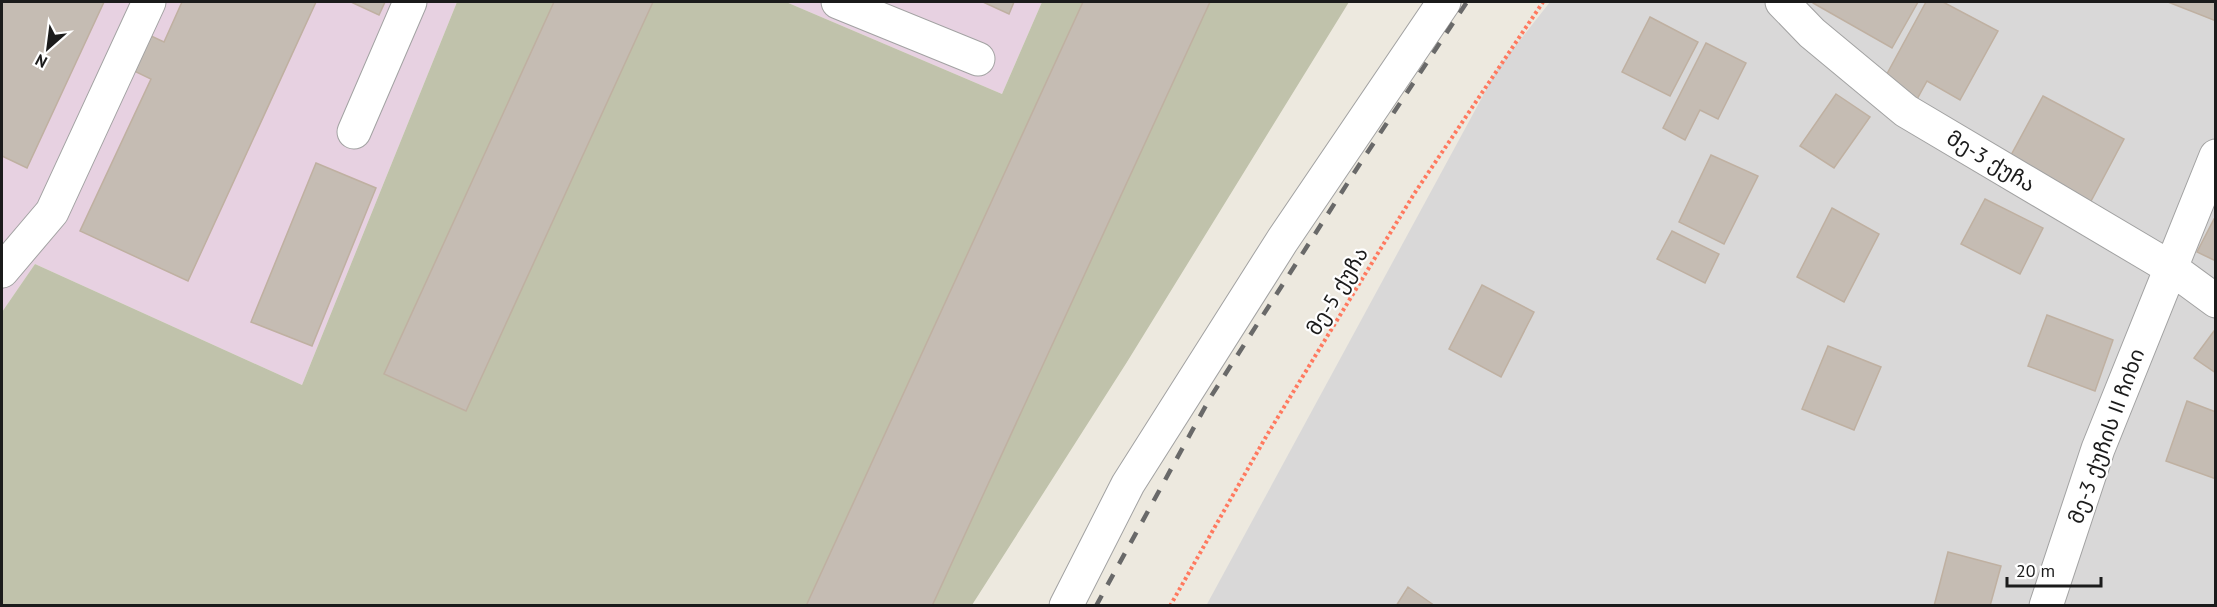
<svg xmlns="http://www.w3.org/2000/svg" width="2217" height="607" font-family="'PT Sans','Noto Sans Georgian',sans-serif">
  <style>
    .residential { fill: #d9d8d8 }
    .industrial { fill: #e7d1e1 }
    .construction { fill: #c0c2ab }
    .building { fill: #c5bcb3; stroke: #bfb0a1; stroke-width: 1.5 }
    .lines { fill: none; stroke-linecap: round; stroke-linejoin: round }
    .minor-casing { stroke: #a2a2a2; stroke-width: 35 }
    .path { stroke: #ff795f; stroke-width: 4; stroke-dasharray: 3 3; stroke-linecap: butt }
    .minor { stroke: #fff; stroke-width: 33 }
    .rail { stroke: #696969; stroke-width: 4.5; stroke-dasharray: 12 12; stroke-linecap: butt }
    .labels { text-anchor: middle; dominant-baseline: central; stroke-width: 4.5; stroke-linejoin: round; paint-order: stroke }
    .street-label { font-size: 21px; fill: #1b1b1b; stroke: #fff }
  </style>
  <rect width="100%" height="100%" fill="#ede9df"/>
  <path class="residential" d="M1550 2H2215V605L1206 606 1498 68Z"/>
  <path class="industrial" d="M2 2H457L302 385 35 264 2 312Z
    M786 2H1042L1002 94Z"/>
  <path class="construction" d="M457 2H786L1002 94 1042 2H1349L1127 362 972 605 2 606V312L35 264 302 385Z"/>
  <path class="building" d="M2 2H104L27 168 2 156Z
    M182 2H316L188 281 80 231 151 79 132 70 149 35 164 42Z
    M351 2H385L379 15Z
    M554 2H653L466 411 384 374Z
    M983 2H1014L1009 14Z
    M1083 2H1210L932 606H806Z
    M1813 2H1918L1892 48 1813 3Z
    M1926 2H1943L1998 31 1960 100 1927 81 1916 101 1882 83Z
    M2168 2H2216V21Z
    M1650 17 1698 42 1670 96 1622 72Z
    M1706 43 1746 63 1718 119 1700 110 1685 140 1663 128Z
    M1836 94 1870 117 1834 168 1800 146Z
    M2043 96 2124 139 2090 203 2010 157Z
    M1711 155 1758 176 1724 244 1679 222Z
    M316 163 376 188 312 346 251 322Z
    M1985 199 2043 228 2020 274 1961 244Z
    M1832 208 1879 234 1844 302 1797 277Z
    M2214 219 2216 220V261L2197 252Z
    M1672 231 1719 254 1705 283 1657 259Z
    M1482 285 1534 312 1501 377 1449 349Z
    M2047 315 2113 340 2095 391 2028 366Z
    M2214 331 2216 332V373L2194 358Z
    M1828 346 1881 367 1854 430 1802 409Z
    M2187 401 2216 412V479L2166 461Z
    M1948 552 2001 566 1990 606H1934Z
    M1408 587 1435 606H1396Z"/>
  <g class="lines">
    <g class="minor-casing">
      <path id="minor" d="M838 2 978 59
        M1782 2 1812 33 1906 111 2171 268 2216 301
        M354 132 410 2
        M2 271 52 212 149 2
        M1066 606 1128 484 1282 241 1444 2
        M2046 606 2098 449 2216 156"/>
    </g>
    <path class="path" d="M1170 606 1267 435 1414 194 1543 2"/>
    <use href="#minor" class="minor"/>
    <path class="rail" d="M1096 606 1210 398 1363 159 1467 2"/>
  </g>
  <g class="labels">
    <g class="street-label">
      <text transform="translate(1991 161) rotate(31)">მე-3 ქუჩა</text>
      <text transform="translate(1337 291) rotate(-59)">მე-5 ქუჩა</text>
      <text transform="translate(2106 436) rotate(-70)">მე-3 ქუჩის II ჩიხი</text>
    </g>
  </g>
  <rect width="2217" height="607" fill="none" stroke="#1b1b1b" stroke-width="6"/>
  <g transform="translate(48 48) rotate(208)" stroke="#ffffff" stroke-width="4.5" paint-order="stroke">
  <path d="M0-4.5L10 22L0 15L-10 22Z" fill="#1b1b1b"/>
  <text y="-9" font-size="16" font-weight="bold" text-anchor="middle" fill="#1b1b1b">N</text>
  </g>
  <path d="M2007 577v9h94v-9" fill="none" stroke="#1b1b1b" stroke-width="3"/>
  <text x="2016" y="577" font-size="18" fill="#1b1b1b" stroke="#ffffff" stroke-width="4.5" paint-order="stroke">20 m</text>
</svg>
